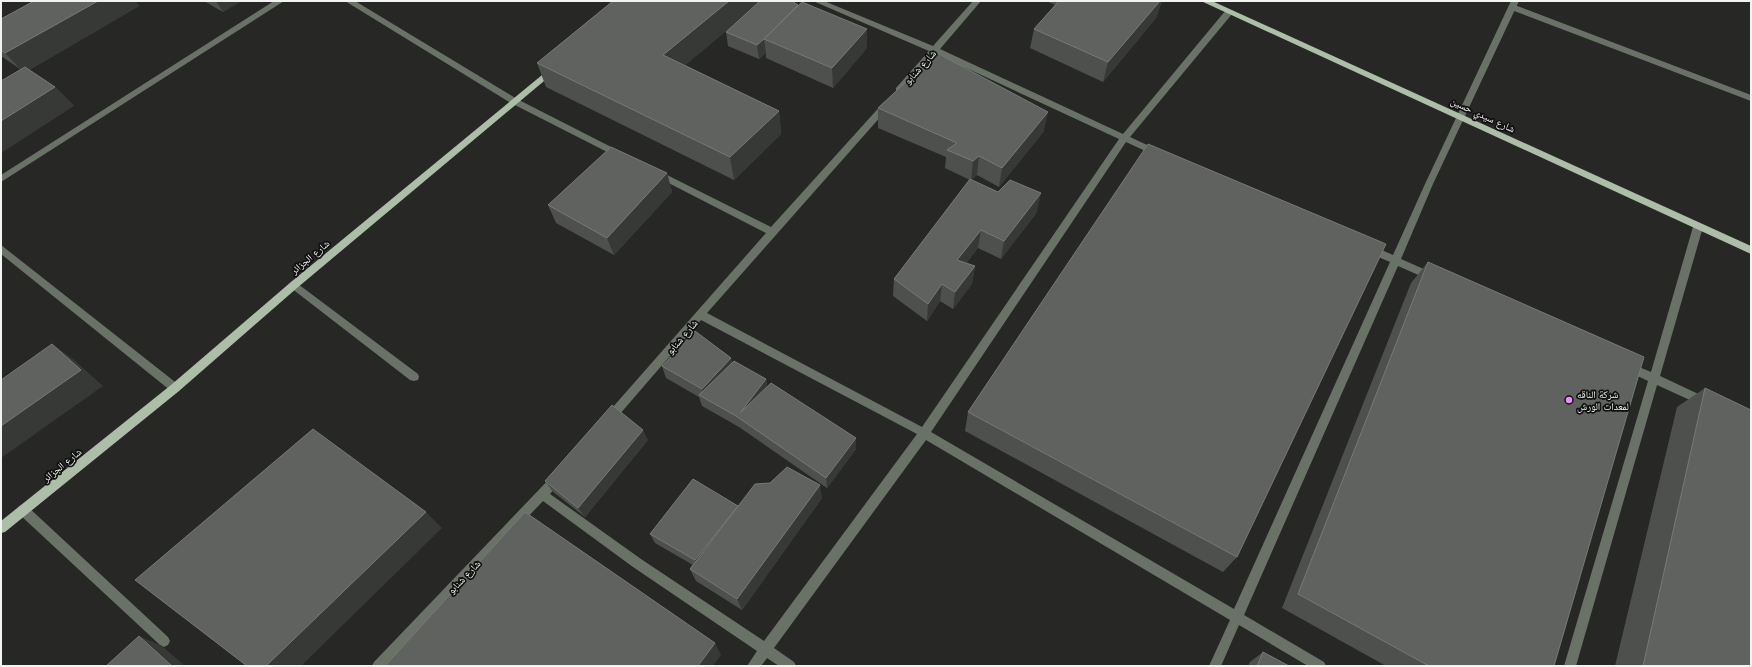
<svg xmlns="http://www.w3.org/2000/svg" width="1752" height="667" font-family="'Work Sans','Noto Naskh Arabic',sans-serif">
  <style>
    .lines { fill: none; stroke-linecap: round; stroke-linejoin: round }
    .lane { fill: #6a7268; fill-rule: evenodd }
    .street { fill: #6a7268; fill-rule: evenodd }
    .primary { fill: #acbda8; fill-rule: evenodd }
    .wall { fill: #4e504e }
    .shaded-wall { fill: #373937 }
    .building { fill: #606260; stroke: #777977 }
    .poi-dot { fill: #e88eff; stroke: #101110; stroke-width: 1.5 }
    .labels { text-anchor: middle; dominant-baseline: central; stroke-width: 3.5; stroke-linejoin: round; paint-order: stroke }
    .street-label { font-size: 10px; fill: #f2f4f2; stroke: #101110 }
    .poi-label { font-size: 10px; fill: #f2f4f2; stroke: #101110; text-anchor: start }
  </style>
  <rect width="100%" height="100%" fill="#272826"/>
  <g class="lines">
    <path class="lane" d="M1512 4 1751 95V101L1509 9 1508 7Z
      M294 281 418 374 419 377 418 380 414 381 410 380 291 288 289 285 291 282Z
      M23 505 27 506 168 637 170 641 168 645 164 647 160 645 19 514 17 510 19 506Z"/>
    <path class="street" d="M274 1H284L1 182V175Z
      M345 1H355L517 99 623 153 624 155 623 157H617L511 103Z
      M813 1H824L933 46 973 1H981L940 49 1123 134 1226 10H1232V14L1130 137 1160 151 1161 153 1160 155H1154L1126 142 931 432 1234 609 1390 262 1367 252 1365 249 1370 245 1393 255 1425 184 1511 1H1519L1433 184 1401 259 1435 274 1437 277 1435 280 1432 281 1398 266 1244 615 1324 662 1326 666H1308L1239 625 1221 666H1209L1230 620 926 440 774 648 794 662 796 666H779L767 658 761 666H747L757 651 633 567 543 501 386 666H372L374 662 554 474 558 473 562 474 563 478 550 494 641 559 764 641 917 434 701 320 613 422 609 424 605 422 604 419 605 416 766 233 653 175 652 173 653 171H659L771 227 884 102H890L891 104 890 106 707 313 922 427 1119 139 936 54 902 92H896V88L929 51Z
      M1698 223 1703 227 1660 376 1709 399 1710 402 1709 405 1705 407 1657 385 1576 666H1564L1648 381 1623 369 1622 366 1623 363 1627 362 1651 372 1693 227Z
      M1 245 179 385 180 388 179 391 175 393 171 391 1 254Z"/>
    <path class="primary" d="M1201 1H1212L1751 246V254Z
      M553 66 556 67V71L297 288 179 391 5 532 1 533V521L171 385 291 282Z"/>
  </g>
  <path class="wall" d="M34 1H135L139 6 29 70 55 87 74 106 1 56V19Z
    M204 1H241L223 12Z
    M613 1 867 48 833 88 766 58V53L759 59 728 46 726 32 734 24 685 65 779 111 781 134 734 180 546 87 537 63Z
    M1046 1H1162L1156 18 1103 82 1030 48 1034 29 1055 5Z
    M878 108 1044 131 999 187 977 175 971 180 1037 212 1001 259 978 248 966 263 975 266 972 284 953 309 940 301 927 321 893 296 894 279 970 180 945 168 946 157 878 128Z
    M667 173 672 192 614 255 556 223 548 205Z
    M1428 262 1554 666H1386L1282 608 1411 283Z
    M732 363 766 379 767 386 856 449 827 488 739 427 702 406 699 397 666 378 662 366Z
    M1705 388 1751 666H1615L1677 407Z
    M968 412 1237 557 1223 572 965 431Z
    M648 440 585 517 552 491 545 481Z
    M822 498 742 610 696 581 690 569 693 565 655 543 650 534 738 506Z
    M1263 652 1289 666H1248L1250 662Z"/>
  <path class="shaded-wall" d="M98 1H135L139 6 24 73 5 53Z
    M216 1H241L223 12Z
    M729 1H762L669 79 663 55Z
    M1160 1H1162L1156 18 1103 82 1108 62Z
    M867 29V48L833 88 832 68Z
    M764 39 766 53 759 59 757 45Z
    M55 87 74 106 1 153V121Z
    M779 111 781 134 734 180 730 157Z
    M1048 112 1044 131 999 187 1002 168Z
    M979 156 977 175 971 180 973 161Z
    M667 173 672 192 614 255 607 238Z
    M1041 193 1037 212 1001 259 1004 241Z
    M981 230 978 248 955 278 957 260Z
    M975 266 972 284 953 309 955 292Z
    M942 284 940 301 927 321 928 304Z
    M52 344 74 360 103 386 1 458V426Z
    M731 358 734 369 705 398 702 389Z
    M766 379 768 391 740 413Z
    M643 430 648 440 585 517 578 508Z
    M856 438V449L827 488 826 478Z
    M820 485 822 498 742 610 737 599Z
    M738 506 741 515 699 569 695 560Z
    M426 512 442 528 301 666H266Z
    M139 636 162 646 185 666H172Z
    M715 643 721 655 713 666H698Z"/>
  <path class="building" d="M34 1H98L5 53 1 50V19Z
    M613 1H729L663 55 779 111 730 157 537 63Z
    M760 1H792L798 5 764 39 757 45 726 32Z
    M1059 1H1160L1108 62 1034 29Z
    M802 2 867 29 832 68 764 39Z
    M937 53 1048 112 1002 168 979 156 973 161 947 150 957 143 878 108Z
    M25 67 55 87 1 121V81Z
    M1148 144 1386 244 1237 557 968 412Z
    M611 147 667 173 607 238 548 205Z
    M970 179 998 192 1010 180 1041 193 1004 241 981 230 957 260 975 266 955 292 942 284 928 304 894 279Z
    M1428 262 1644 357 1554 666H1429L1298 594Z
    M695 331 731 358 702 389 662 366Z
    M52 344 81 370 1 426V380Z
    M734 361 766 379 740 413 771 383 856 438 826 478 736 416 699 395Z
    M1705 388 1751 410V666H1643Z
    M612 405 643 430 578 508 545 481Z
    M313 429 426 512 266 666H247L135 580Z
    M787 467 820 485 737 599 690 569 755 484 770 483Z
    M693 479 738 506 695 560 650 534Z
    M525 512 715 643 698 666H385Z
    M139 636 172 666H106Z
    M1263 652 1289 666H1257Z"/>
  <circle class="poi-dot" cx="1569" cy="400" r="4"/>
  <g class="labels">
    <g class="street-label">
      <text transform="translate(920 67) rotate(-48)">شارع شنابو</text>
      <text transform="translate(1483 115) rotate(25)">شارع سيدي حسين</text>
      <text transform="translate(310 257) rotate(-40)">شارع الجزائر</text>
      <text transform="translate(682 337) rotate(-49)">شارع شنابو</text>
      <text transform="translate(62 465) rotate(-39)">شارع الجزائر</text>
      <text transform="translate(464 577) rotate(-46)">شارع شنابو</text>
    </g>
    <g class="poi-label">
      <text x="1577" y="394">شركة الناقه<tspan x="1577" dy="12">لمعدات الورش</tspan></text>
    </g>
  </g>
  <rect width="1752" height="667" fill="none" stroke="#f2f4f2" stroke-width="4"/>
</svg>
